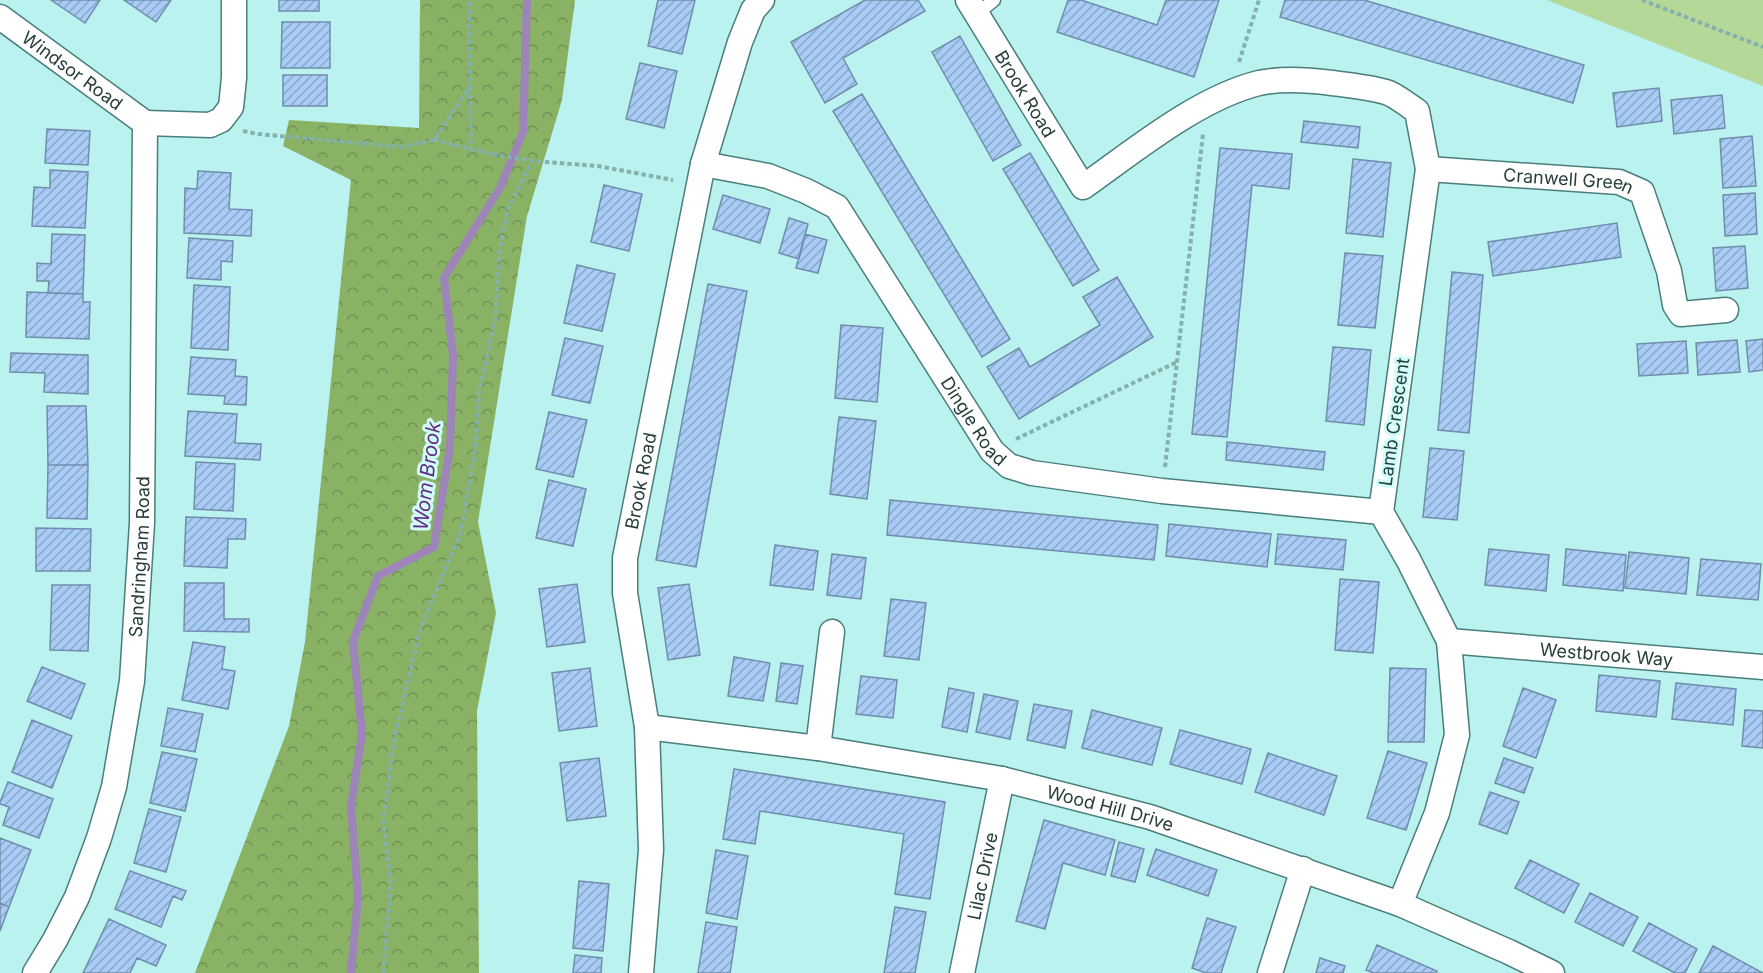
<svg xmlns="http://www.w3.org/2000/svg" width="1763" height="973" font-family="Inter,sans-serif">
  <style>
    .forest { fill: url(#forest-crowns) }
    .park { fill: #b5d798 }
    .lines { fill: none; stroke-linecap: round; stroke-linejoin: round }
    .stream { stroke: #9d85b9; stroke-width: 8 }
    .building { fill: url(#building-hatch); stroke: #718dac; stroke-width: 1.5 }
    .service-casing { stroke: #497e7c; stroke-width: 15 }
    .minor-casing { stroke: #497e7c; stroke-width: 27 }
    .path { stroke: #84b0ad; stroke-width: 4; stroke-dasharray: 4.5 3; stroke-linecap: butt }
    .service { stroke: #fff; stroke-width: 12 }
    .minor { stroke: #fff; stroke-width: 24 }
    .labels { text-anchor: middle; dominant-baseline: central; stroke-width: 6; stroke-linejoin: round; paint-order: stroke }
    .street-label { font-size: 18px; fill: #273e3d; stroke: #d0fdfa }
    .water-label { font-size: 20px; font-style: italic; fill: #642b82; stroke: #d0fdfa }
  </style>
  <defs>
    <pattern id="forest-crowns" width="20" height="18" patternUnits="userSpaceOnUse" patternTransform="scale(1.5)"><rect width="20" height="18" fill="#89b264"/><path d="M2 6a3 3 0 1 1 6 0M12 15a3 3 0 1 1 6 0" fill="none" stroke="#709254"/></pattern>
    <pattern id="building-hatch" width="6" height="6" patternUnits="userSpaceOnUse" patternTransform="scale(1.5)"><rect width="6" height="6" fill="#a8ccf5"/><path d="M-1 1l2-2M0 6l6-6M5 7l2-2" fill="none" stroke="#89a7c8"/></pattern>
  </defs>
  <rect width="100%" height="100%" fill="#b9f2ee"/>
  <path class="forest" d="M420 0H575L562 100 527 216 478 522 496 613 477 711 479 973H195L289 726 305 642 351 180 283 146 289 120 419 128Z"/>
  <path class="park" d="M1547 0H1763V86Z"/>
  <g class="lines">
    <path class="stream" d="M351 973 358 896 351 806 362 734 353 641 378 576 434 547 450 447 453 355 444 278 501 186 523 132 527 0"/>
  </g>
  <path class="building" d="M51 0H100L85 23Z
    M124 0H171L156 22Z
    M279 0H319V11H279Z
    M658 0H695L682 54 648 46Z
    M865 0H918L925 11 843 58 857 84 825 103 791 42Z
    M1068 0H1081L1157 25 1166 0H1219L1194 77 1057 32Z
    M1285 0H1364L1584 65 1573 103 1280 17Z
    M282 22H330V68H281Z
    M960 36 1021 145 993 161 932 52Z
    M640 63 677 71 664 128 626 119Z
    M283 75H327V106H283Z
    M1659 88 1662 121 1617 127 1613 93Z
    M862 94 1010 339 982 357 833 111Z
    M1722 95 1725 128 1674 134 1671 100Z
    M1304 121 1360 127 1358 148 1301 142Z
    M47 129 90 131 88 165 45 163Z
    M1752 136 1756 186 1723 188 1720 139Z
    M1220 148 1292 154 1289 189 1252 185 1227 437 1192 434Z
    M1030 153 1099 270 1073 286 1003 169Z
    M1353 159 1391 163 1383 237 1346 233Z
    M50 170 88 172 85 228 32 226 34 187 50 188Z
    M198 171 231 173 229 209 252 210 251 236 184 233 185 188 197 189Z
    M604 185 642 194 629 251 591 242Z
    M1755 193 1757 234 1725 236 1723 195Z
    M723 195 770 209 760 243 713 229Z
    M789 218 808 224 799 259 779 253Z
    M1617 223 1621 257 1493 276 1488 242Z
    M52 234 85 235 83 294 48 293 49 281H37V263L51 264Z
    M805 234 827 240 818 273 796 268Z
    M189 238 233 241 232 262 221 261V280L187 278Z
    M1745 246 1748 288 1716 291 1713 248Z
    M1345 253 1383 256 1375 328 1338 325Z
    M577 265 615 274 602 331 564 323Z
    M1452 272 1483 275 1469 433 1438 430Z
    M1117 277 1153 337 1019 419 987 367 1019 348 1030 367 1100 325 1083 297Z
    M708 284 747 291 696 567 656 560Z
    M194 285 230 287 228 350 191 348Z
    M27 292 83 294V302H90L89 339 26 337Z
    M841 325 883 328 877 402 835 398Z
    M565 338 603 346 590 403 552 395Z
    M1763 339V370L1749 372 1746 341Z
    M1737 340 1740 372 1698 375 1696 343Z
    M1686 341 1688 373 1639 376 1637 344Z
    M1333 347 1371 350 1364 425 1326 421Z
    M11 353 88 355V394L44 392 45 373 10 372Z
    M191 357 236 360 235 376 247 377 246 405 224 404 225 396 188 394Z
    M47 406H86L88 465H48Z
    M188 411 237 414 235 443 261 444 260 460 185 456Z
    M549 412 587 420 573 477 536 469Z
    M839 417 876 421 867 499 830 494Z
    M1227 442 1325 452 1323 470 1226 460Z
    M1430 448 1464 451 1457 520 1423 517Z
    M196 462 235 464 233 511 194 509Z
    M48 465H88L87 519 47 518Z
    M549 480 586 489 573 546 536 538Z
    M890 500 1158 525 1154 560 887 535Z
    M186 517 246 519 245 539H228L227 568 184 566Z
    M1169 524 1271 534 1267 567 1166 556Z
    M36 528 91 529 90 571H36Z
    M1278 534 1346 540 1343 570 1275 564Z
    M775 545 818 551 813 590 770 585Z
    M1489 549 1549 555 1546 591 1485 585Z
    M1566 549 1626 555 1623 591 1563 585Z
    M1629 552 1689 558 1686 594 1625 588Z
    M832 554 866 558 861 599 827 595Z
    M1701 559 1761 564 1758 600 1697 595Z
    M1340 579 1379 582 1373 653 1335 650Z
    M185 583H224V619H249V632L184 631Z
    M577 584 585 642 547 647 539 589Z
    M689 584 700 655 668 660 658 588Z
    M52 585H90L88 651 50 650Z
    M891 599 926 603 919 660 884 656Z
    M193 642 225 647 222 669 235 671 228 709 182 700Z
    M734 657 770 663 763 701 728 696Z
    M781 663 803 666 797 704 776 701Z
    M42 667 85 684 71 719 27 701Z
    M590 668 597 726 559 731 552 673Z
    M1390 668 1426 669 1424 742H1388Z
    M1599 675 1660 681 1656 717 1596 711Z
    M861 676 897 680 893 718 856 714Z
    M1676 683 1736 689 1733 725 1672 719Z
    M949 688 974 693 967 732 942 727Z
    M1523 688 1556 700 1536 758 1503 746Z
    M984 694 1018 701 1010 739 976 732Z
    M1034 704 1072 711 1065 748 1027 740Z
    M168 708 203 714 195 752 161 746Z
    M1092 710 1162 728 1152 765 1082 748Z
    M1745 710 1763 711V748L1742 746Z
    M32 720 72 736 52 788 12 772Z
    M1180 730 1251 749 1242 784 1170 764Z
    M1388 751 1427 763 1406 830 1367 818Z
    M162 752 197 759 185 811 150 803Z
    M1268 753 1337 776 1324 815 1255 792Z
    M599 758 606 816 567 821 560 763Z
    M1504 758 1533 768 1524 793 1495 783Z
    M734 769 945 802 930 899 895 894 904 834 760 811 755 844 723 839Z
    M8 782 53 799 39 838 3 825 9 807 0 804V802Z
    M1490 792 1519 802 1507 834 1479 824Z
    M149 809 181 817 166 872 134 863Z
    M1044 820 1115 840 1105 875 1063 863 1045 929 1016 921Z
    M0 838 31 850 9 907 0 903Z
    M1119 842 1144 849 1135 882 1111 876Z
    M1156 849 1217 870 1208 896 1147 875Z
    M716 850 748 856 737 919 706 913Z
    M1530 860 1579 884 1564 913 1515 888Z
    M130 871 186 891 182 900 173 896 161 927 115 909Z
    M579 881 609 884 603 951 573 948Z
    M1590 893 1638 917 1623 946 1575 922Z
    M0 903 9 907 0 931Z
    M895 907 926 912 915 973H884Z
    M1207 918 1236 927 1221 973H1206L1192 968Z
    M109 919 166 945 156 966 137 958 130 973H83Z
    M706 922 737 927 730 973H698Z
    M1649 923 1697 949 1685 973H1675L1633 951Z
    M1377 945 1437 971 1436 973H1374L1366 970Z
    M1713 946 1763 973H1699Z
    M575 955 602 958 601 973H573Z
    M1320 958 1345 966 1343 973H1316Z"/>
  <g class="lines">
    <g class="service-casing">
      <path id="service" d="M977 14 994 0"/>
    </g>
    <g class="minor-casing">
      <g id="minor">
        <path id="s1" d="M968 0 1083 187C1134 151 1198 98 1259 83 1282 78 1308 80 1332 83 1349 85 1369 87 1386 92 1396 95 1407 105 1417 111L1428 169 1381 512 1409 561 1449 641 1457 735 1437 813 1400 904"/>
        <path id="s2" d="M0 17 145 123"/>
        <path d="M145 123 210 125 221 120 231 107 234 78V0"/>
        <path id="s3" d="M703 164 768 176 806 191 837 207 992 451 1009 466 1032 473 1162 491 1381 512"/>
        <path id="s4" d="M1428 169 1619 182 1642 192 1669 271 1675 305 1681 314 1726 310"/>
        <path id="s5" d="M1449 641 1763 667"/>
        <path id="s6" d="M647 727 818 748 1002 779 1150 817 1400 904 1509 952 1552 973"/>
        <path d="M818 748 832 632"/>
        <path id="s7" d="M35 973 55 940 77 897 99 838 114 787 132 681 142 523 145 123"/>
        <path id="s8" d="M641 973 651 850 647 727 625 593V558L703 164 740 42 753 10 762 0"/>
        <path id="s9" d="M962 973 1002 779"/>
        <path d="M1270 973 1303 869"/>
      </g>
    </g>
    <path class="path" d="M1642 0 1763 47
      M1239 62 1259 0
      M470 87 471 149
      M243 131 258 134 402 147 434 140 470 87 469 20 470 0
      M434 140 487 153 532 161
      M1016 439 1177 362
      M1165 467 1203 134
      M383 973 391 883 383 823 394 740 420 630 461 531 476 444 479 392 495 321 500 248 508 209 532 161 598 166 673 180"/>
    <use href="#service" class="service"/>
    <use href="#minor" class="minor"/>
  </g>
  <g class="labels">
    <g class="street-label">
      <text stroke="none"><textPath href="#s2" startOffset="90">Windsor Road</textPath></text>
      <text stroke="none"><textPath href="#s1" startOffset="110">Brook Road</textPath></text>
      <text stroke="none"><textPath href="#s4" startOffset="141">Cranwell Green</textPath></text>
      <text stroke="none"><textPath href="#s3" startOffset="396">Dingle Road</textPath></text>
      <text transform="translate(1394 422) rotate(-82)">Lamb Crescent</text>
      <text stroke="none"><textPath href="#s8" startOffset="496">Brook Road</textPath></text>
      <text stroke="none"><textPath href="#s7" startOffset="435">Sandringham Road</textPath></text>
      <text stroke="none"><textPath href="#s5" startOffset="158">Westbrook Way</textPath></text>
      <text stroke="none"><textPath href="#s6" startOffset="471">Wood Hill Drive</textPath></text>
      <text stroke="none"><textPath href="#s9" startOffset="99">Lilac Drive</textPath></text>
    </g>
    <g class="water-label">
      <text transform="translate(427 476) rotate(-83)">Wom Brook</text>
    </g>
  </g>
</svg>
